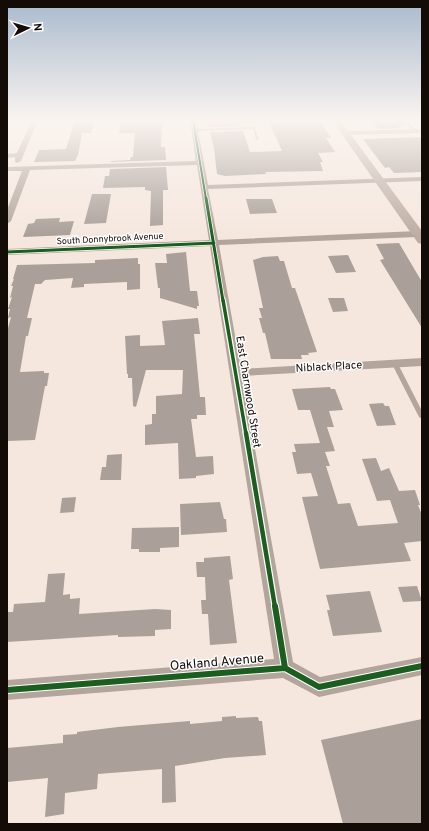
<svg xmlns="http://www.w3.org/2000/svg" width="429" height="831" font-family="Overpass,sans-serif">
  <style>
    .building { fill: #aaa099 }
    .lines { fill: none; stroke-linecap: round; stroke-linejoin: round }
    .lane { fill: #b3a59b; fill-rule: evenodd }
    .street { fill: #b3a59b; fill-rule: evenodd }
    .secondary { fill: #bcada2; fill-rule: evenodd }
    .cycleway-far4-casing { stroke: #fff; stroke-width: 3.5 }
    .cycleway-far3-casing { stroke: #fff; stroke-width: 4.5 }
    .cycleway-far2-casing { stroke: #fff; stroke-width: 6 }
    .cycleway-far1-casing { stroke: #fff; stroke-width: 7 }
    .cycleway-casing { stroke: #fff; stroke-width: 8 }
    .cycleway-far4 { stroke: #1b5e20; stroke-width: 2 }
    .cycleway-far3 { stroke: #1b5e20; stroke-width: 3 }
    .cycleway-far2 { stroke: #1b5e20; stroke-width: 3.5 }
    .cycleway-far1 { stroke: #1b5e20; stroke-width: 4.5 }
    .cycleway { stroke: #1b5e20; stroke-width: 6 }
    .labels { text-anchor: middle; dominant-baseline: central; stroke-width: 3; stroke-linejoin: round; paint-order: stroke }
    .far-street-label { font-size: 9px; fill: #130b06; stroke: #fff }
    .street-label { font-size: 11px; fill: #130b06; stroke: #fff }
    .near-street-label { font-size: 13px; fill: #130b06; stroke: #fff }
  </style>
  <rect width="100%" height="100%" fill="#f5e7de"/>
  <path class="building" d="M75 120H95L91 133H82L78 155 75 161 34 162 39 150 66 149Z
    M162 120 161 147H165L166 160 110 162 111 161 130 160 131 157H133L135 133H119L121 121Z
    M239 120 241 126 209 127 207 121Z
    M304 120H319L331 138H326L335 152 318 153 323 162H320L323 171 265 172 266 174 225 176 217 174 214 148 210 132 243 131 250 152 282 151 269 122 305 121Z
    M371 120H416L410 122 408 121 406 124 397 128 379 129Z
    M422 137V172L394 173 389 167 385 168 363 139Z
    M166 167 168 190H163V225L150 226 151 191 145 190V187L103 188 105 176H109L110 169Z
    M92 194H111L106 223 84 224Z
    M246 199H272L277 213 250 214Z
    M60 218 59 222 74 221 70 235 23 237 28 224 34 223 36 219Z
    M399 243 422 282V328L380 260 384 259 376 244Z
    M186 252 190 291H197L199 306H197V309L160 298V288H158L155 263H167L166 254Z
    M348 255 356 272 336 273 328 256Z
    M278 256 280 261H284L292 288H295L317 352 308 353 309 355H301L302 359H271L265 333H263L259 318H262L259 308H263L253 260 263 257Z
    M138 258V264H140V289L127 290V282L84 284V287L71 288 73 278 45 280 41 284H35L27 318H32L28 336H26L20 372 44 371V373H49L47 386H45L35 440 7 441V332L11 317 8 318 10 309H8L12 297 10 298 13 286H11L14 279H13L17 265 95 263V260Z
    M328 298H344L348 311 333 312Z
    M198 318 200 334H194L200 397H205L206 415H197V419H191L196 457 213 456 214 474 196 476V478L179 479 178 443 145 445V425L152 424V414H156V396L182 394 183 370H146L136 407 133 406 132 378H128V374H127L125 336 140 335V346L165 345 162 321Z
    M330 387 331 389H335L343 410 329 411 334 427H327L335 451 325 452 330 466H326L338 504 350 503 358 526 398 523 390 500 377 501 362 459 376 458 381 471 389 468 399 491 415 490 420 505H418L422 515V541L404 543 411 561 320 569 302 497 318 496 311 473 297 474 292 452H296L294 444 320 443 310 410H298L292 389Z
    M383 403 385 406H389L396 425 377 426 369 404Z
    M122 454 121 480H100L102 467H106L107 455Z
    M76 497 74 512 60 513 62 498Z
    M220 502 224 519H226L227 532 181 535 180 504Z
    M179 527V547L160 548V552H139V549H131L132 528Z
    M230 556 233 579 229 580 237 643 210 645 208 614H202L201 600H206L205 577H197L196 562H204V558Z
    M65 573 63 595 70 594V599L80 598 79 614 155 609 171 610V629L155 630V636L118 637V635L7 642V612H13L14 604 45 602 48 574Z
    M417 586 422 601 403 602 398 587Z
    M370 591 382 632 333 636 327 610H330L326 595Z
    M236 716V718L258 717 259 721H262L266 755 225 758 175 766 176 802 162 803V769L98 774 97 789 65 793 64 814 45 817 48 778 7 782V748L63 743V735L77 734V732L118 727 190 721V724L222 721V717Z
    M422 719V824H343L321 740Z"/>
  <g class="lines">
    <path class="lane" d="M408 122 417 131V133H415L407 124Z
      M254 127 255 128 259 140 256 139 253 129 194 131 193 130 194 129Z
      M395 362 398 364 422 411V419L419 417 392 364Z"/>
    <path class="street" d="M32 120H38L21 161 17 163 15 162V157L7 158V154L17 153Z
      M190 120H196L208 185 422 177V181L208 189 218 240 417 231 421 234 417 237 219 245 241 369 422 358V366L242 376 293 662 320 677 422 657V675L319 697 283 678 7 700V680L274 659 210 246 7 255V249L209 240 197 165 30 170 11 221 7 224V210L22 171H7V167L196 161Z
      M422 129V133L345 135 342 133 345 131Z"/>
    <path class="secondary" d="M332 120H340L422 231V244L418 243Z"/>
    <g class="cycleway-far4-casing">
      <path id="cycleway-far4" d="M193 120 206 199"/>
    </g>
    <g class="cycleway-far3-casing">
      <path id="cycleway-far3" d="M206 198 223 301
        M7 252 214 243"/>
    </g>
    <g class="cycleway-far2-casing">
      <path id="cycleway-far2" d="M223 300 246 434"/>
    </g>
    <g class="cycleway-far1-casing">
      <path id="cycleway-far1" d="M246 433 275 607"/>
    </g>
    <g class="cycleway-casing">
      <path id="cycleway" d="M275 606 285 668
        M7 690 285 668 319 687 422 666"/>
    </g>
    <use href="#cycleway-far4" class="cycleway-far4"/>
    <use href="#cycleway-far3" class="cycleway-far3"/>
    <use href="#cycleway-far2" class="cycleway-far2"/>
    <use href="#cycleway-far1" class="cycleway-far1"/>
    <use href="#cycleway" class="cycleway"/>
  </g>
  <linearGradient id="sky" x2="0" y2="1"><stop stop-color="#a9bace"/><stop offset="0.51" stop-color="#faf4f0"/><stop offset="1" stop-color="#faf4f0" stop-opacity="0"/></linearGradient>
  <rect width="429" height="236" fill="url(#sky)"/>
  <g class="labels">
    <g class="far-street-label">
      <text transform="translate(110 239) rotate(-3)">South Donnybrook Avenue</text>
    </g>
    <g class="street-label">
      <text transform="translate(329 367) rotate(-3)">Niblack Place</text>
      <text transform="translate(248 392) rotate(81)">East Charnwood Street</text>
    </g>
    <g class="near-street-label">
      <text transform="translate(217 663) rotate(-5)">Oakland Avenue</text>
    </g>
  </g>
  <rect width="429" height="831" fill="none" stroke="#130b06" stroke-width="16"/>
  <g transform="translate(28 28) rotate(85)" stroke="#ffffff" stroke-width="3" paint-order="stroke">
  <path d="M0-3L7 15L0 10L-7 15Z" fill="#130b06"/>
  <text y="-6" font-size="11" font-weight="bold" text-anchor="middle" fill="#130b06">N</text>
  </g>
</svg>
